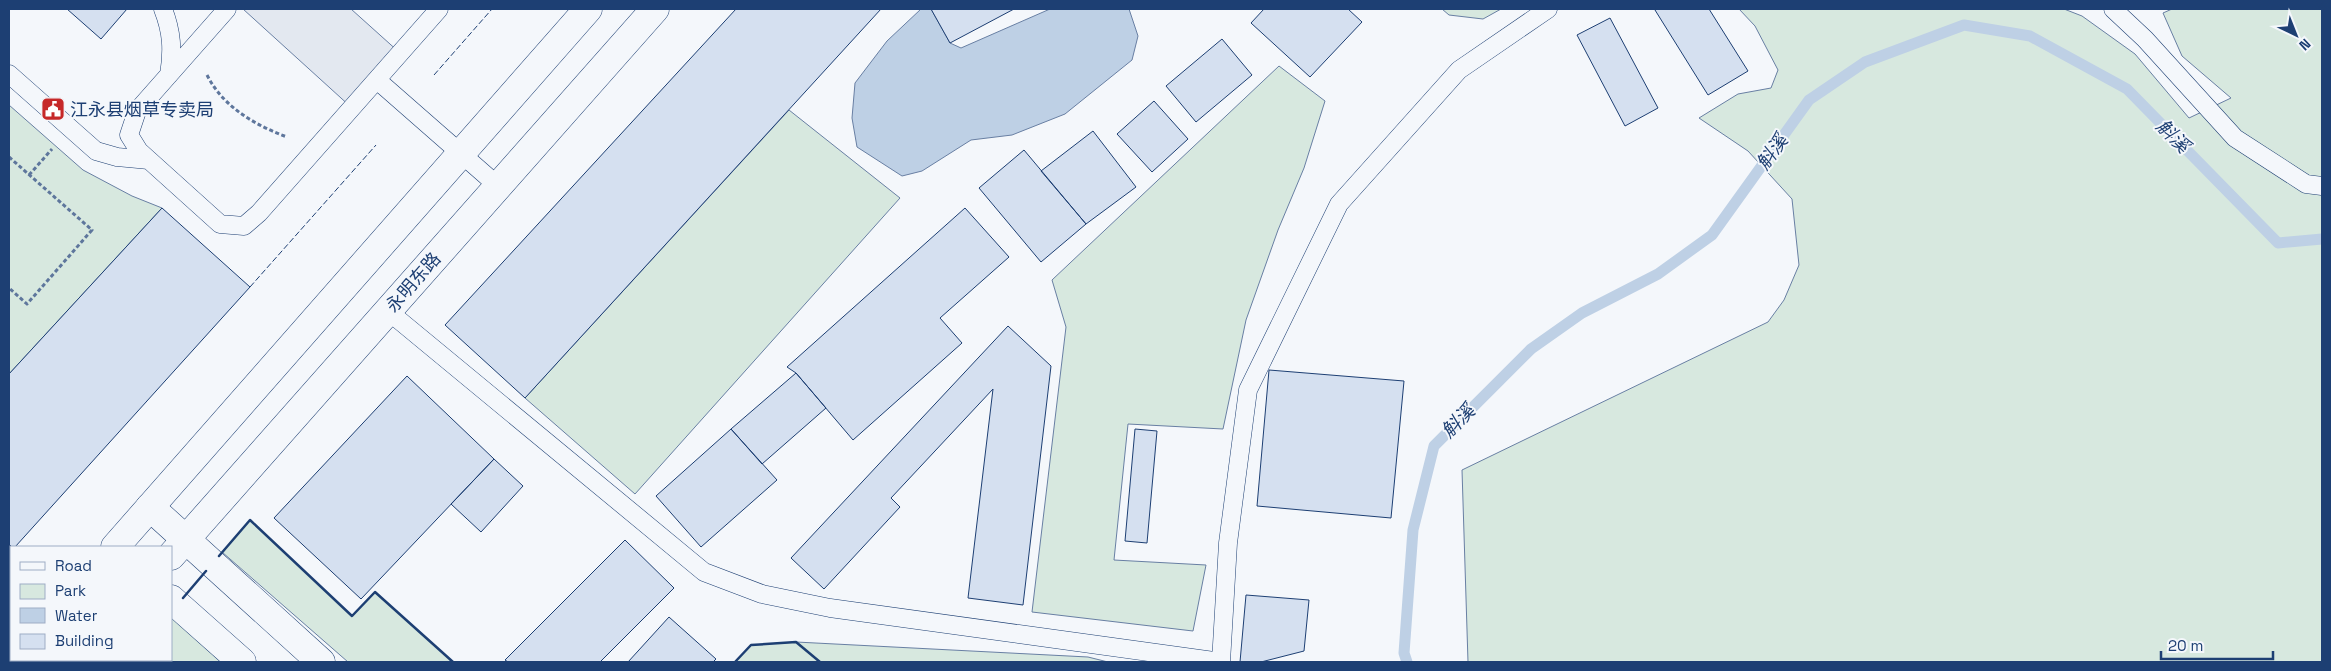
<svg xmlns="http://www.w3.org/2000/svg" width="2331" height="671" font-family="'Space Grotesk','Noto Sans SC',sans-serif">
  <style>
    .green { fill: #d7e8df; stroke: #687fa3 }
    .parking { fill: #e3e8f0; stroke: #687fa3 }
    .water { fill: #bed0e5; stroke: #687fa3 }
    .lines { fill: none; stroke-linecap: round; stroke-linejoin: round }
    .stream { stroke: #bed0e5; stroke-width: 11 }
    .building { fill: #d5e0f0; stroke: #1d3f73 }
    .lane-casing { stroke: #1d3f73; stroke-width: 19 }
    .street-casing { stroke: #1d3f73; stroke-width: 29 }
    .primary-casing { stroke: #1d3f73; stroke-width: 29 }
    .path { stroke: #5e769c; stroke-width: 3; stroke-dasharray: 4 2.5; stroke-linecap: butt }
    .lane { stroke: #f4f7fb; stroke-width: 18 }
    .street { stroke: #f4f7fb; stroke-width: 28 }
    .primary { stroke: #f4f7fb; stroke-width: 28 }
    .fence { stroke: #1d3f73; stroke-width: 1; stroke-dasharray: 6 2.5; stroke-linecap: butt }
    .wall { stroke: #1d3f73; stroke-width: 2.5 }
    .labels { text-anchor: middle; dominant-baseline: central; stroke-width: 4; stroke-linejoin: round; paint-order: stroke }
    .poi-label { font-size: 18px; fill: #1d3f73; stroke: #f4f7fb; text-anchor: start }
    .street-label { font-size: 18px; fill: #1d3f73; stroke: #f4f7fb }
    .water-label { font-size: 19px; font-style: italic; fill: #1d3f73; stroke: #f4f7fb }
  </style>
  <rect width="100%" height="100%" fill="#f4f7fb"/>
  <path class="green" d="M1442 9H1501L1483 19 1449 15Z
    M1739 9H2064L2082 16 2135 54 2189 118 2231 98 2182 56 2163 13 2172 9H2322V662H1468L1462 470 1768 322 1784 300 1799 265 1792 199 1748 151 1699 118 1738 94 1771 88 1778 70 1755 26Z
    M1279 66 1325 101 1304 168 1278 230 1246 320 1223 429 1128 424 1114 560 1206 565 1193 631 1032 612 1066 327 1052 280Z
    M9 105 83 170 132 196 162 208 9 374Z
    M789 110 900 198 635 494 525 398Z
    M250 520 352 616 375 592 453 662H348L222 552Z
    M171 617 221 662H164L161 660H171Z
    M796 642 1088 657 1108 662H735L751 645Z"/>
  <path class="parking" d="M243 9H351L400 53 352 108Z"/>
  <path class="water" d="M921 9H931L950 43 961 48 1050 9H1129L1138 36 1132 60 1065 114 1012 135 971 140 922 171 902 176 857 147 852 118 855 83 887 41Z"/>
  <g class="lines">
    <path class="stream" d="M1407 662 1404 653 1413 530 1434 446 1531 349 1582 313 1658 274 1712 235 1809 100 1865 62 1964 25 2030 36 2127 89 2278 243 2322 239"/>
  </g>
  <path class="building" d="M67 9H127L101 39Z
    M736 9H881L525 398 445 325Z
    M931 9H1014L950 43Z
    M1264 9H1348L1362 22 1310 77 1251 23Z
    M1657 9H1709L1748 71 1708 95 1655 10Z
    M1610 18 1658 108 1625 126 1577 35Z
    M1222 39 1252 75 1196 122 1166 86Z
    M1154 101 1188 139 1152 172 1117 134Z
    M1093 131 1136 187 1086 224 1041 171Z
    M1024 150 1086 224 1041 262 979 188Z
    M162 208 250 287 15 547H12L9 544V374Z
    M965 208 1009 257 940 318 962 343 853 440 796 373 787 367Z
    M1008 326 1051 366 1023 605 968 598 993 389 891 498 900 507 824 589 791 558Z
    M1269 370 1404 381 1391 518 1257 506Z
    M796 373 826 408 762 464 731 429Z
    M407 376 494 459 361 599 274 518Z
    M731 429 777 480 701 547 656 496Z
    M1135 429 1157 431 1147 543 1125 541Z
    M494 459 523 486 481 532 451 504Z
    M625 540 674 588 600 662H508L505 660Z
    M1246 595 1309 600 1304 651 1261 662H1240Z
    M669 617 716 659 713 662H628Z"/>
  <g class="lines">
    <g class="lane-casing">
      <path id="lane" d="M163 9C172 32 173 50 169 75
        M227 9 137 111 129 135 139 151 220 224 244 226 259 213 439 9
        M2113 9 2145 39 2235 138 2306 184 2322 186
        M9 74 96 151 117 157 149 160
        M377 80 498 186
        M388 311 704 572 762 594 830 608 1221 662
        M1221 662 1228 543 1248 390 1339 204 1459 70 1548 9"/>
    </g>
    <g class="street-casing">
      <path id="street" d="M150 507 321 662
        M171 599 242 662"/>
    </g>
    <g class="primary-casing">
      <path id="primary" d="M115 547 588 9
        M171 556 655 9
        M18 662 20 660
        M82 662 84 660"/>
    </g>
    <path class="path" d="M207 75C223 107 255 125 287 137
      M9 157 92 230 27 304 9 288
      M29 175 52 149"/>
    <use href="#lane" class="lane"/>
    <use href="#street" class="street"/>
    <use href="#primary" class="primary"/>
    <path class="fence" d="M434 75 492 9
      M250 287 376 145"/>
    <path class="wall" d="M219 556 250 520 352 616 375 592 453 662
      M183 598 206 571
      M161 660 164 662
      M735 662 751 645 796 642 820 662"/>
  </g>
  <defs>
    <g id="civic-square" transform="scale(1.25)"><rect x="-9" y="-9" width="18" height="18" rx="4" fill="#c62828" stroke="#f4f7fb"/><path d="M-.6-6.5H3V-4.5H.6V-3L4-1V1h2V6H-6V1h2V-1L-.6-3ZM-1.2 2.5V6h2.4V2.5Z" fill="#fff"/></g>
  </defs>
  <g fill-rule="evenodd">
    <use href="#civic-square" x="53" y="109"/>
  </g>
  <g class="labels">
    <g class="poi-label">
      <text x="70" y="109">江永县烟草专卖局</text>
    </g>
    <g class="street-label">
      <text transform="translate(413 282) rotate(-49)">永明东路</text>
    </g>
    <g class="water-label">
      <text transform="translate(2173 136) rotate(45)">斛溪</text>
      <text transform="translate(1772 152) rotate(-54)">斛溪</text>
      <text transform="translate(1458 421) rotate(-45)">斛溪</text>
    </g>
  </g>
  <rect width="2331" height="671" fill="none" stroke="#1d3f73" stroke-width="20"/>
  <rect x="10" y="546" width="162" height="115" fill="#f4f7fb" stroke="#9eadc5"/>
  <rect x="20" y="562" width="25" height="8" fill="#f4f7fb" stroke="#9eadc5"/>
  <text x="55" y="571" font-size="15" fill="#1d3f73">Road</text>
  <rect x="20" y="584" width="25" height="15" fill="#d7e8df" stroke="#9eadc5"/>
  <text x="55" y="596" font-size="15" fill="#1d3f73">Park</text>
  <rect x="20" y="608" width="25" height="15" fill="#bed0e5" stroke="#9eadc5"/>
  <text x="55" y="621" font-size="15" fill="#1d3f73">Water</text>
  <rect x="20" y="634" width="25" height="15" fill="#d5e0f0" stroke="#9eadc5"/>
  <text x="55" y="646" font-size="15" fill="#1d3f73">Building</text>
  <g transform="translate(2296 35) rotate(137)" stroke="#f4f7fb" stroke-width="4" paint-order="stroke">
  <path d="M0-4L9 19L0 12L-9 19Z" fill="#1d3f73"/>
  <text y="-8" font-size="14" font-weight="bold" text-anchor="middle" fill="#1d3f73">N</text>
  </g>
  <path d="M2161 651v8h112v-8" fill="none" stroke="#1d3f73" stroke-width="2.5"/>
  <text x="2168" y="651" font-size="15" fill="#1d3f73" stroke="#f4f7fb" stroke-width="4" paint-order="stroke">20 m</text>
</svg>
